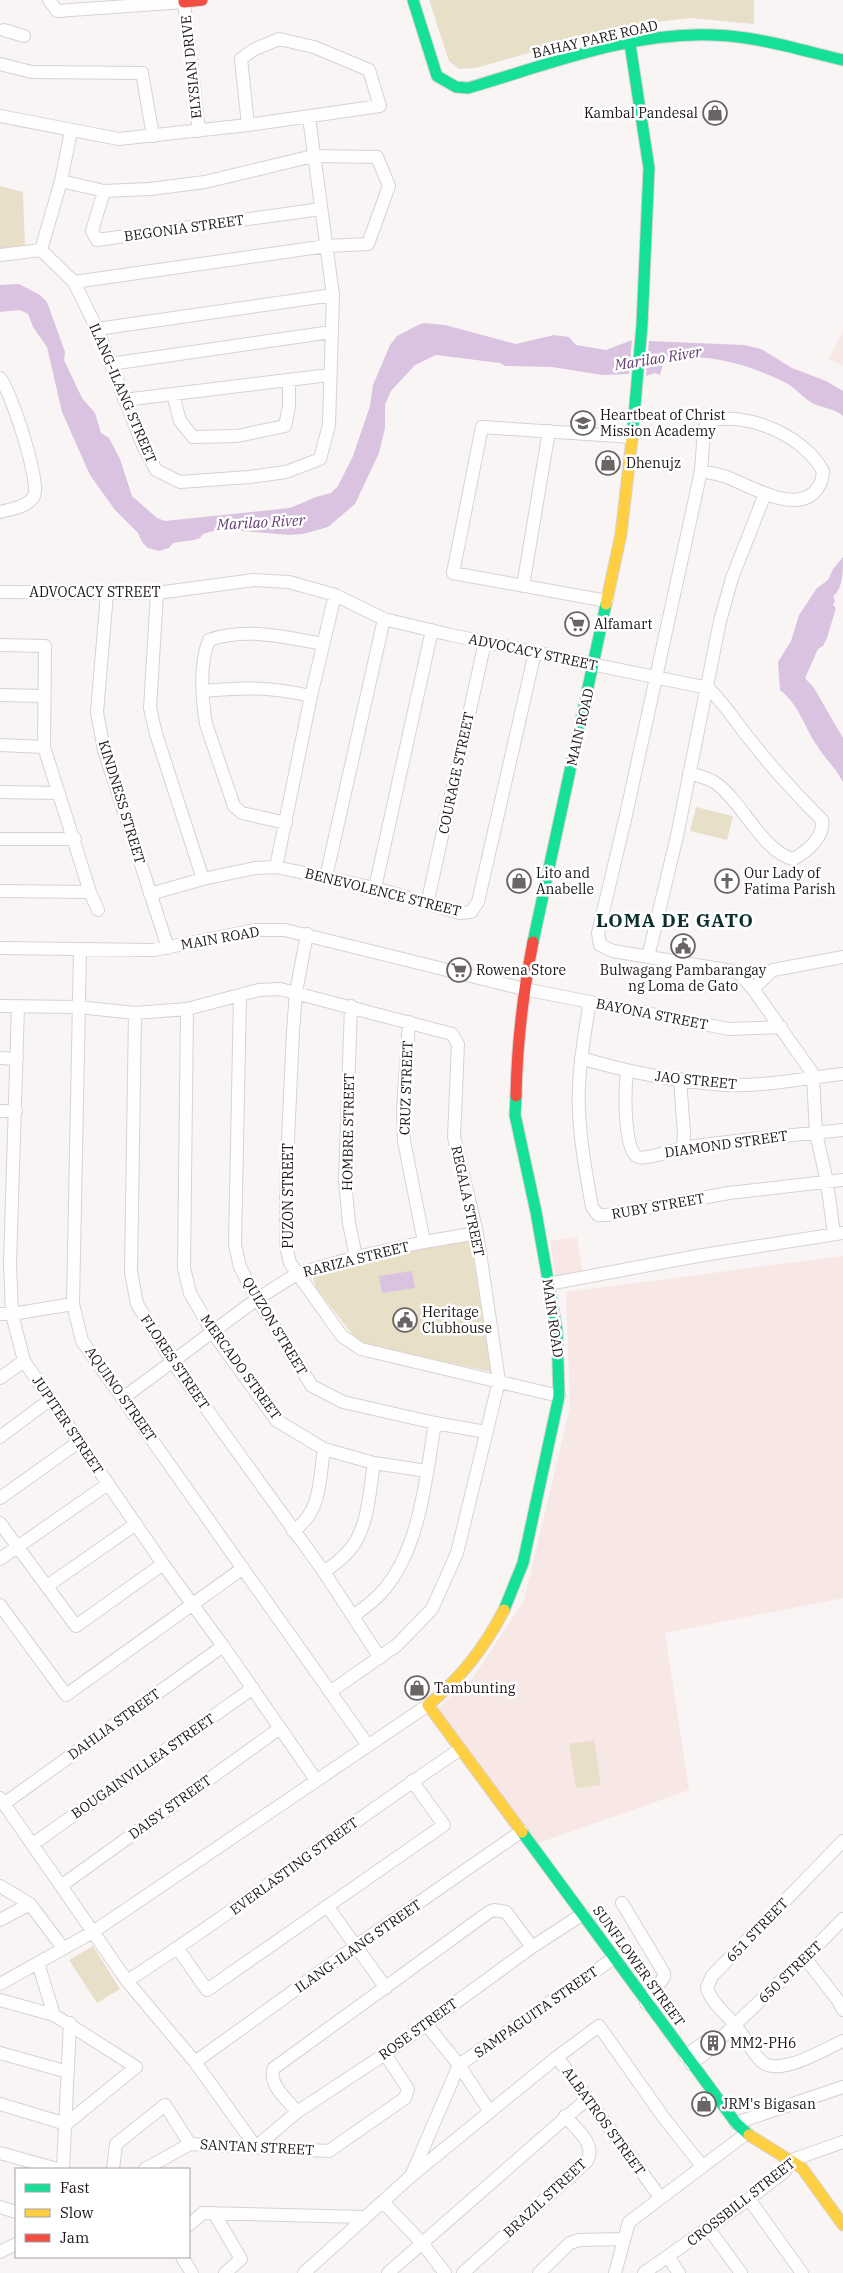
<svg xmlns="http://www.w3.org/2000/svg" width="843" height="2273" font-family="'IBM Plex Serif',serif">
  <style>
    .built { fill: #f7e7e5 }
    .green { fill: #e8dfc9 }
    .water { fill: #dac3e0 }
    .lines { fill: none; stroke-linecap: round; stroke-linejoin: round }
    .street-casing { stroke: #d8d2d2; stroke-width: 14 }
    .fast-casing { stroke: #d8d2d2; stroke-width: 13 }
    .slow-casing { stroke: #d8d2d2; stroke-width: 13 }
    .jam-casing { stroke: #d8d2d2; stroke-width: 13 }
    .street { stroke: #fefefe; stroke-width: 12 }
    .fast { stroke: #16e098; stroke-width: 11 }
    .slow { stroke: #ffcf43; stroke-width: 11 }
    .jam { stroke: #f24e42; stroke-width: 11 }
    .labels { text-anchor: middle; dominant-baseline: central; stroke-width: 5; stroke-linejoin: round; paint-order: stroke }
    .street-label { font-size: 14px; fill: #1e1616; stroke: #fff }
    .poi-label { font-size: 14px; fill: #1e1616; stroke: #fff; text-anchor: start }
    .water-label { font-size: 15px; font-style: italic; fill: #643c72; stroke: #fff }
    .district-label { font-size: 19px; font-weight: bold; letter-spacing: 1px; fill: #0c2f2e; stroke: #fff }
  </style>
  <rect width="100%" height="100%" fill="#faf5f5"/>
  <path class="built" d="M843 331V366L829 359Z
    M577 1237 583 1275 556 1279 550 1241Z
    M843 1256V1598L665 1633 689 1790 536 1844 437 1708 473 1678 524 1600 570 1407 566 1292Z"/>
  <path class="green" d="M429 0H754V24L690 18 624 26 476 68 459 69 449 61Z
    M0 186 23 192 25 248 0 250Z
    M696 807 733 816 727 840 690 831Z
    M470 1239 492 1372 360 1344 316 1288 313 1278C326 1266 444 1245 470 1239Z
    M594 1740 601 1785 576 1788 569 1744Z
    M93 1946 120 1989 97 2003 69 1960Z"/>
  <path class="water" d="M19 284 40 295 47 302 65 352 64 360 82 398 95 413 101 433 109 438 120 459 132 496 157 518 165 521 290 508 316 497 331 493 338 486 353 456 370 406 373 385 390 345 397 336 416 326 423 323 445 325 516 344 554 335 569 337 576 345 606 350 632 340 629 374 602 375 552 367 505 366 500 363 436 355 415 365 391 391 385 405V428L379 453 355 504 328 527 303 534 289 535 220 529 203 534 200 538 194 540 173 543 169 548 159 551 148 548 142 542 138 533 115 510 90 475 62 412 47 347 33 327 28 314 20 310 0 312V285Z
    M649 341 744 345 761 349 792 368 826 381 843 391V416C834 408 822 408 812 403 803 397 796 389 788 384 767 372 720 356 696 358 686 359 674 363 663 364L660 375 655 373 646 376Z
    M843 557C843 571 843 590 833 596L835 601 833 605 836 608 827 638 823 646 818 649 805 678 814 688 843 738V782C835 767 826 760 818 747 804 727 800 706 780 690L778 662 791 641 799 615 817 588 828 580 833 569Z
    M412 1271 415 1288 382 1293 379 1276Z"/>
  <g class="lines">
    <g class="street-casing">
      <path id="street" d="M49 0 57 11 184 2 199 131
        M4 30 24 36
        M0 64 32 72 142 73 153 136
        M0 116 119 139 248 125 380 106 369 70 314 47 279 39 253 50 241 59 248 125
        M61 181 104 191 150 189 205 182 313 156 377 157 389 186 368 244 327 246 74 282
        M104 191 92 231 97 240 321 209
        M41 250 61 181 71 131
        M0 255 41 250 74 282 97 329 144 448 156 470 180 482 249 477 286 472 320 459 329 425 333 295 309 117
        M97 329 333 295
        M110 364 331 332
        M0 378C11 391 41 483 34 496 28 507 11 509 0 512
        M173 394 180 421 193 437 237 436 285 426 289 407V380
        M124 400 329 375
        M701 471C709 473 718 474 727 477 750 486 801 518 819 486 822 482 822 476 823 471 804 436 748 411 708 421L704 429 701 471 626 815 598 933 600 945 613 951 738 972 753 989 811 1071 813 1077 816 1133 827 1182 834 1234
        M523 586 549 431
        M0 592 157 593 254 580 289 582 335 595 384 619 451 635 708 688C725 704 737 724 752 742 773 769 797 795 822 820 825 836 807 852 793 859 763 852 742 802 717 784 709 778 699 776 689 773
        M157 593 150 708 156 734 203 879
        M107 594 97 712 104 750 168 948
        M607 601 453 573 482 427 632 437
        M0 645 45 646 44 747 90 892 98 910
        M203 691C244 687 271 687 311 696
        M0 695 43 696
        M0 745 44 747
        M0 792 59 793
        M286 823 242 813 234 806 206 724C202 699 199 664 209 640 245 627 287 637 323 644
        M0 839H75
        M276 867 311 696 335 595
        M326 877 384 619
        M375 888 432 630
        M0 891 90 892
        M150 894 203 879 255 868 276 867 375 888 460 913 471 912 478 902 535 652
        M427 904 485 642
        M307 934 296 992 293 1031 286 1183V1246L290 1263 342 1336 361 1349 559 1396
        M0 948 154 950 255 930H285L524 989 590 1002 729 1029 781 1027
        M80 950 73 1304 82 1341 367 1744
        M648 957 677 836 720 621 732 578 765 494
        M753 989 773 970 843 957
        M240 995 235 1245 240 1267 257 1299 312 1386 343 1402 435 1423 486 1432
        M590 1002C585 1030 580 1058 579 1086 577 1126 585 1167 592 1207L598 1215H607L729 1193 843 1180
        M0 1006 78 1007 135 1013 187 1009 259 990 280 989 452 1034 458 1044 454 1137 477 1233 499 1381 457 1553 432 1609 397 1645 330 1692
        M18 1006 10 1263 12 1314 24 1361 163 1564 223 1646 316 1780
        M351 1006 345 1181 349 1223 356 1257
        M187 1009 184 1268 190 1293 213 1333 276 1420 324 1449 374 1463 427 1471
        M135 1013 131 1272 137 1304 172 1361 324 1572 380 1658
        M409 1022 403 1110 404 1141 424 1242
        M0 1058 17 1059
        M581 1058C627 1072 675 1081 724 1085 763 1087 804 1078 843 1074
        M627 1072C625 1087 623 1151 638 1157 646 1160 673 1150 683 1148 736 1140 790 1135 843 1130
        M680 1079 684 1133 683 1148
        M0 1111H16
        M548 1284 703 1255 843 1233
        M0 1314H12L73 1304
        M0 1378 24 1361
        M123 1398 257 1299 297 1274 356 1257 424 1242 477 1233
        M0 1437 51 1399
        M0 1498 80 1441
        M0 1523 76 1626 163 1564
        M293 1531C322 1512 319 1480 324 1449
        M0 1559 108 1484
        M324 1572C336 1563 350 1553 357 1539 369 1517 370 1487 374 1463
        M47 1586 136 1524
        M0 1605 66 1695 243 1568
        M353 1616C363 1609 374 1601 382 1592 420 1550 426 1477 435 1423
        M0 1798 127 1981 195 2062 256 2147 297 2112 385 2054 532 1947 583 1914
        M5 1803 223 1646
        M843 1841 712 1976 707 1987C710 2002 725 2012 734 2024 744 2035 751 2051 761 2061 779 2078 824 2049 843 2041
        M33 1844 253 1688
        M0 1886 30 1904 63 1948
        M61 1886 280 1728
        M622 1903 664 1973V1977L646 2003
        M327 1906 386 1988
        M0 1920 30 1904
        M178 1949 207 1990 444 1825 412 1781
        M805 1958 837 1999 843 2010
        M38 1963 54 2015
        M127 1981C241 1908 347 1825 459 1750
        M0 1984 93 1932 428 1705
        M0 2000 54 2015 136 2067 66 2124 0 2104
        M426 2024 459 2065 490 2112
        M0 2053 68 2072
        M685 2056 709 2039 721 2038
        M195 2062 356 1946 522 1831
        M691 2064 715 2046 721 2038 805 1958 843 1919
        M297 2112C288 2100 267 2084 274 2068L489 1912 494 1910 506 1912 532 1947
        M736 2123 843 2087
        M190 2144 329 2151 405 2098 408 2089 385 2054
        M0 2153 57 2169
        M63 2169 70 2023
        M113 2169 116 2144 165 2105 190 2144
        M145 2169 190 2144
        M412 2174 459 2065 614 1958
        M660 2197 557 2057 599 2026 664 2118 702 2166
        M749 2199 802 2273
        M384 2203 422 2243 445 2273
        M0 2207 16 2212
        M214 2213 241 2259 225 2273
        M189 2225 203 2213 364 2217
        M709 2229 741 2273
        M0 2252 16 2244
        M182 2257 192 2273
        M668 2257 679 2273
        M304 2273 411 2176 557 2057
        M388 2273 587 2099
        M463 2273 587 2161C597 2144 575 2128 565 2116
        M539 2273 570 2243 579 2240 623 2239
        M615 2273 629 2222 747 2133
        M644 2273 749 2199 784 2172 792 2160 843 2142"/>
    </g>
    <g class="fast-casing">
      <path id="fast" d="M413 0 437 76 456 87 468 88C547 65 629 32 712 35 757 36 800 50 843 60
        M630 44 649 168 642 325 632 439
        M533 942 606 604
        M504 1610 523 1563 559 1396 557 1331 536 1212 515 1115 516 1096
        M522 1832 736 2123 749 2135"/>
    </g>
    <g class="slow-casing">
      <path id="slow" d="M606 604 621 534 632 439
        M504 1610C485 1647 460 1679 428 1705L522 1832
        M749 2135 802 2168 843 2225"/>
    </g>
    <g class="jam-casing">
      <path id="jam" d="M184 0V2L202 0
        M516 1096C517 1043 523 993 533 942"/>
    </g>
    <use href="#street" class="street"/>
    <use href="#fast" class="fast"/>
    <use href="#slow" class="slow"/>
    <use href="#jam" class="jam"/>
  </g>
  <defs>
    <g id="shop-ring" transform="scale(1.25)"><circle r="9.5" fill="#fff" stroke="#6b6464" stroke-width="1.5"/><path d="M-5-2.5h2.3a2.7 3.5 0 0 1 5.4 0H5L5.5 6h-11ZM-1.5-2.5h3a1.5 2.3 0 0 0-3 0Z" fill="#6b6464"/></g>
    <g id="school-ring" transform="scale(1.25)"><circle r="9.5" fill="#fff" stroke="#6b6464" stroke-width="1.5"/><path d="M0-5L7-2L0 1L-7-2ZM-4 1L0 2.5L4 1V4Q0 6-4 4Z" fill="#6b6464"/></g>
    <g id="supermarket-ring" transform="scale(1.25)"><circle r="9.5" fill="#fff" stroke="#6b6464" stroke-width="1.5"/><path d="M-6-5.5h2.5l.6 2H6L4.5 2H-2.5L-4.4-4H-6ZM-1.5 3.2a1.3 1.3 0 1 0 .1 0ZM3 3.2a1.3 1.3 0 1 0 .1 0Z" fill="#6b6464"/></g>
    <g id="church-ring" transform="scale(1.25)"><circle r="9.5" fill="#fff" stroke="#6b6464" stroke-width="1.5"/><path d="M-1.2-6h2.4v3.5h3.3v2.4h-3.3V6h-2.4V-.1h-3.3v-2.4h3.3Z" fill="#6b6464"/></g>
    <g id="civic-ring" transform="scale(1.25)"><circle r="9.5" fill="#fff" stroke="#6b6464" stroke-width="1.5"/><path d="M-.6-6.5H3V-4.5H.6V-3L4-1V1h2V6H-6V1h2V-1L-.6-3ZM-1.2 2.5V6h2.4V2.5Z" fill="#6b6464"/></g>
    <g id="building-ring" transform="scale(1.25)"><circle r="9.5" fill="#fff" stroke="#6b6464" stroke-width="1.5"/><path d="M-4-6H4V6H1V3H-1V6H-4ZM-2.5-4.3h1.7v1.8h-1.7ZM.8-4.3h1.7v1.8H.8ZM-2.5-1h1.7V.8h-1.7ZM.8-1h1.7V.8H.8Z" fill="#6b6464"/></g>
  </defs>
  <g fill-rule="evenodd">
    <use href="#shop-ring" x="715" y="113"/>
    <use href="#school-ring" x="583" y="423"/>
    <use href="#shop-ring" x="608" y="463"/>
    <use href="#supermarket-ring" x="577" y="624"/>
    <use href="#shop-ring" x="519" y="881"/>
    <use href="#church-ring" x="727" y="881"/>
    <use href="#civic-ring" x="683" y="946"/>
    <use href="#supermarket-ring" x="459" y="970"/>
    <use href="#civic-ring" x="405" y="1320"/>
    <use href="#shop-ring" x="417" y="1688"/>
    <use href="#building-ring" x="713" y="2043"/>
    <use href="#shop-ring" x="704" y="2104"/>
  </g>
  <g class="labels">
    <g class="street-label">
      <text transform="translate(595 39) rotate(-13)">BAHAY PARE ROAD</text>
      <text transform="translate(191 67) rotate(-96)">ELYSIAN DRIVE</text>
      <text transform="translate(184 228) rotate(-8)">BEGONIA STREET</text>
      <text transform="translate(123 393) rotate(67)">ILANG-ILANG STREET</text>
      <text x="95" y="592">ADVOCACY STREET</text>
      <text transform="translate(533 652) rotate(12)">ADVOCACY STREET</text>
      <text transform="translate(580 727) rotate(-77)">MAIN ROAD</text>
      <text transform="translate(456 773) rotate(-78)">COURAGE STREET</text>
      <text transform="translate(122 802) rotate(73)">KINDNESS STREET</text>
      <text transform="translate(383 892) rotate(14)">BENEVOLENCE STREET</text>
      <text transform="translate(220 938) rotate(-10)">MAIN ROAD</text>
      <text transform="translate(652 1014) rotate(11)">BAYONA STREET</text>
      <text transform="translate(696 1080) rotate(6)">JAO STREET</text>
      <text transform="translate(406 1088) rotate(-88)">CRUZ STREET</text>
      <text transform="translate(348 1132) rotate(-89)">HOMBRE STREET</text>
      <text transform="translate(726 1144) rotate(-8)">DIAMOND STREET</text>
      <text transform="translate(288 1196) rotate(-90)">PUZON STREET</text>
      <text transform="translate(468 1201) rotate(78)">REGALA STREET</text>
      <text transform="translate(658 1206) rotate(-10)">RUBY STREET</text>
      <text transform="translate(356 1259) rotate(-14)">RARIZA STREET</text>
      <text transform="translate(553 1318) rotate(82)">MAIN ROAD</text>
      <text transform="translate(275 1326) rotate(59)">QUIZON STREET</text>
      <text transform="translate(175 1362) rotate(56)">FLORES STREET</text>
      <text transform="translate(241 1367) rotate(54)">MERCADO STREET</text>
      <text transform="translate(121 1394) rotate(55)">AQUINO STREET</text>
      <text transform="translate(68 1425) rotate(56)">JUPITER STREET</text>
      <text transform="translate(114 1724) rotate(-36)">DAHLIA STREET</text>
      <text transform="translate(143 1766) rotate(-35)">BOUGAINVILLEA STREET</text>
      <text transform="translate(170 1807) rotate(-36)">DAISY STREET</text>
      <text transform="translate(294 1866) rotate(-36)">EVERLASTING STREET</text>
      <text transform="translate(757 1930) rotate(-46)">651 STREET</text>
      <text transform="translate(358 1946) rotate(-35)">ILANG-ILANG STREET</text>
      <text transform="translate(639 1966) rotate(54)">SUNFLOWER STREET</text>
      <text transform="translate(790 1972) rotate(-44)">650 STREET</text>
      <text transform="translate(536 2012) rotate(-35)">SAMPAGUITA STREET</text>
      <text transform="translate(418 2029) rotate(-36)">ROSE STREET</text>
      <text transform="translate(604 2121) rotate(54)">ALBATROS STREET</text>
      <text transform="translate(257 2147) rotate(3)">SANTAN STREET</text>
      <text transform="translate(545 2198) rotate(-43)">BRAZIL STREET</text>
      <text transform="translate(741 2202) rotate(-38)">CROSSBILL STREET</text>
    </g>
    <g class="poi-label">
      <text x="698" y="113" text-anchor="end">Kambal Pandesal</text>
      <text x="600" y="415">Heartbeat of Christ<tspan x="600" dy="16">Mission Academy</tspan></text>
      <text x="626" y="463">Dhenujz</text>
      <text x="594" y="624">Alfamart</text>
      <text x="536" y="873">Lito and<tspan x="536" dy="16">Anabelle</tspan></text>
      <text x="744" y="873">Our Lady of<tspan x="744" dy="16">Fatima Parish</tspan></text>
      <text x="476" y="970">Rowena Store</text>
      <text x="683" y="970" text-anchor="middle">Bulwagang Pambarangay<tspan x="683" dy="16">ng Loma de Gato</tspan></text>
      <text x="422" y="1312">Heritage<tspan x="422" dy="16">Clubhouse</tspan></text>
      <text x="434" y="1688">Tambunting</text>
      <text x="730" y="2043">MM2-PH6</text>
      <text x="722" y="2104">JRM's Bigasan</text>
    </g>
    <g class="water-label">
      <text transform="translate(658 358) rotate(-9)">Marilao River</text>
      <text transform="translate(261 522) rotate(-3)">Marilao River</text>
    </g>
    <g class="district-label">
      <text x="675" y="920">LOMA DE GATO</text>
    </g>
  </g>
  <rect x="15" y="2168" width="175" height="90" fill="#ffffff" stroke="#a5a2a2"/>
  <rect x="25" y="2184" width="25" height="8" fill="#16e098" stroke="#a5a2a2"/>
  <text x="60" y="2193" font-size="15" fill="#1e1616">Fast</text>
  <rect x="25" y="2209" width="25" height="8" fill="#ffcf43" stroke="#a5a2a2"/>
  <text x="60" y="2218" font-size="15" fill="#1e1616">Slow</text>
  <rect x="25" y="2234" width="25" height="8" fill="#f24e42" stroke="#a5a2a2"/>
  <text x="60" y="2243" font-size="15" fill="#1e1616">Jam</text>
</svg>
